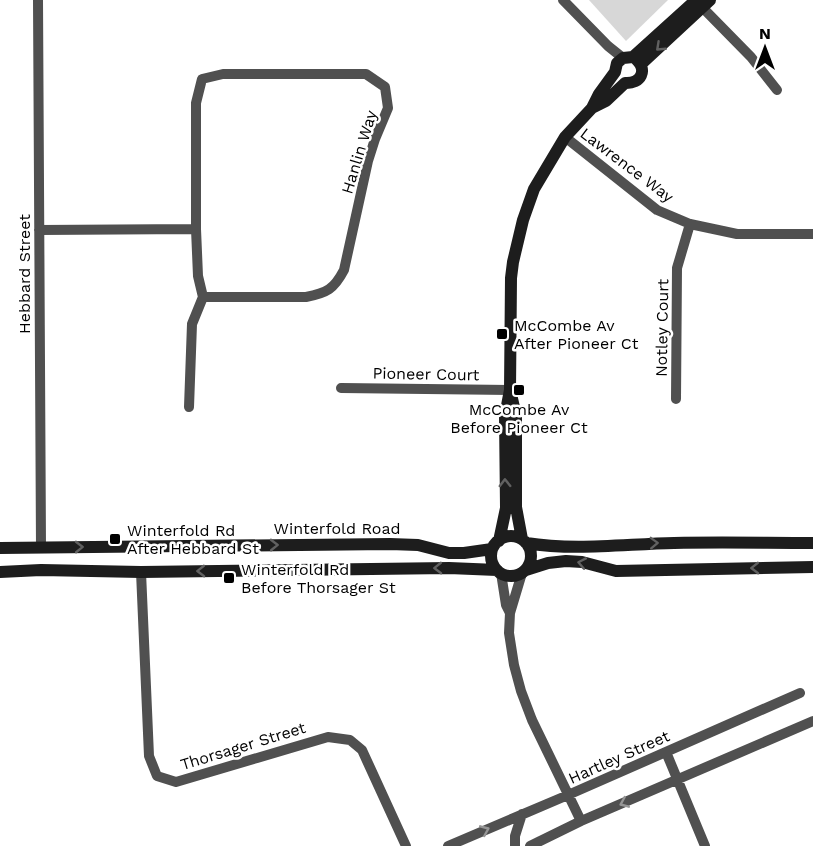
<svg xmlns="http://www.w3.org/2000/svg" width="813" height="846" font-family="'Work Sans',sans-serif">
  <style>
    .green { fill: #d7d7d7 }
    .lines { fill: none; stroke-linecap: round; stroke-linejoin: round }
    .street { stroke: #505050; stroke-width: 10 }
    .secondary { stroke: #1d1d1d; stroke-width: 12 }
    .oneway { stroke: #616161 }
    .oneway2 { stroke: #969696 }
    .poi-dot { fill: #000; stroke: #fff; stroke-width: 2 }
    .labels { text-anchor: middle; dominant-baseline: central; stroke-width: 5; stroke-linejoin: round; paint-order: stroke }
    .street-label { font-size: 16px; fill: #000; stroke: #fff }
    .poi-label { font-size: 16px; fill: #000; stroke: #fff; text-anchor: start }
  </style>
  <rect width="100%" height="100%" fill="#fff"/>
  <path class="green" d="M589 0H668L626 41Z"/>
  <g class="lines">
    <path class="street" d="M38 0 41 547
      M563 0 608 46 623 58
      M698 3 751 57 777 90
      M223 74H366L385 87 388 108 375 139 368 161 344 270C334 289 327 293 306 297H203L198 276 196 229V103L202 79Z
      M565 137 657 210 690 224 737 234H813
      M39 230 196 229
      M341 388 510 390
      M676 399 677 268 690 224
      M189 407 192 324 203 297
      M141 572 149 756 157 776 176 782 328 737 350 740 362 750 406 846
      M501 573 506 605 510 613
      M522 573 510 613 509 633 514 665 521 691 532 720 581 821
      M666 752 705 846
      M448 846 568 795 800 693
      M515 846V836L522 814
      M530 846 581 821 813 721"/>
    <path class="secondary" d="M641 64 710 0
      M592 108 606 101 625 83C641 84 648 70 636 59
      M511 394 516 416V507L522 539
      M491 556a20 20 0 1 1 40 0a20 20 0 1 1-40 0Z
      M499 541 506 508 505 416 510 390 511 278 513 262 523 220 534 189 565 137 592 108 599 94 615 72 617 63 623 58 633 57 696 0
      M526 543C575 551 625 544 674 543 720 542 767 543 813 543
      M0 548 390 544 418 545 449 553H464L492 549
      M526 570 548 563 566 561 582 562 616 571 813 567
      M0 572 41 570 141 572 449 568 497 570"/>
  </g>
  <defs><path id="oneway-chevron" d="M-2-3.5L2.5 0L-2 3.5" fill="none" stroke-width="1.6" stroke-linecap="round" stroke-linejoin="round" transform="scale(1.5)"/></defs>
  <g class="oneway">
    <use href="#oneway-chevron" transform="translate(660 47) rotate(137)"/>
    <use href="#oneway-chevron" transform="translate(505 483) rotate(-91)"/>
    <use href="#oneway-chevron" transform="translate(654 543) rotate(-2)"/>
    <use href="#oneway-chevron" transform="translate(274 545) rotate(-1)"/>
    <use href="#oneway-chevron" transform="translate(79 547) rotate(-1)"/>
    <use href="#oneway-chevron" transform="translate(582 563) rotate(-169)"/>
    <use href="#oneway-chevron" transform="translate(438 568) rotate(179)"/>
    <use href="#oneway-chevron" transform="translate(755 568) rotate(179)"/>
    <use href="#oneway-chevron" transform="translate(201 571) rotate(179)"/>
  </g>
  <g class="oneway2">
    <use href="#oneway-chevron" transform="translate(624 803) rotate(157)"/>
    <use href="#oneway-chevron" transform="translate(485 830) rotate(-23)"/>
  </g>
  <g class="poi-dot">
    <rect x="496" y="328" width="12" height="12" rx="3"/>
    <rect x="513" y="384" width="12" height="12" rx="3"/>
    <rect x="109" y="533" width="12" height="12" rx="3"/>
    <rect x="223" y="572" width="12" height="12" rx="3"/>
  </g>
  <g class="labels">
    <g class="street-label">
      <text transform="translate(359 152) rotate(-73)">Hanlin Way</text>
      <text transform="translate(627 165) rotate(37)">Lawrence Way</text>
      <text transform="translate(24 274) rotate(-90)">Hebbard Street</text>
      <text transform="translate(662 328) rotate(-89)">Notley Court</text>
      <text transform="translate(426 374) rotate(1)">Pioneer Court</text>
      <text x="337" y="528">Winterfold Road</text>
      <text transform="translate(243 746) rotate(-17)">Thorsager Street</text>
      <text transform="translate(619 757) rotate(-24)">Hartley Street</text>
    </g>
    <g class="poi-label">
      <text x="514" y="325">McCombe Av<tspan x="514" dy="18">After Pioneer Ct</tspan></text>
      <text x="519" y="409" text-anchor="middle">McCombe Av<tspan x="519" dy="18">Before Pioneer Ct</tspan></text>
      <text x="127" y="530">Winterfold Rd<tspan x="127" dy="18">After Hebbard St</tspan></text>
      <text x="241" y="569">Winterfold Rd<tspan x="241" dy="18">Before Thorsager St</tspan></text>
    </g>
  </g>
  <g transform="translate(765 48)" stroke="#ffffff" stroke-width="4.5" paint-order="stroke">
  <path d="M0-4.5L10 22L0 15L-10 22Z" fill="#000000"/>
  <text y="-9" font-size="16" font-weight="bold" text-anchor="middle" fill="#000000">N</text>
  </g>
</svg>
